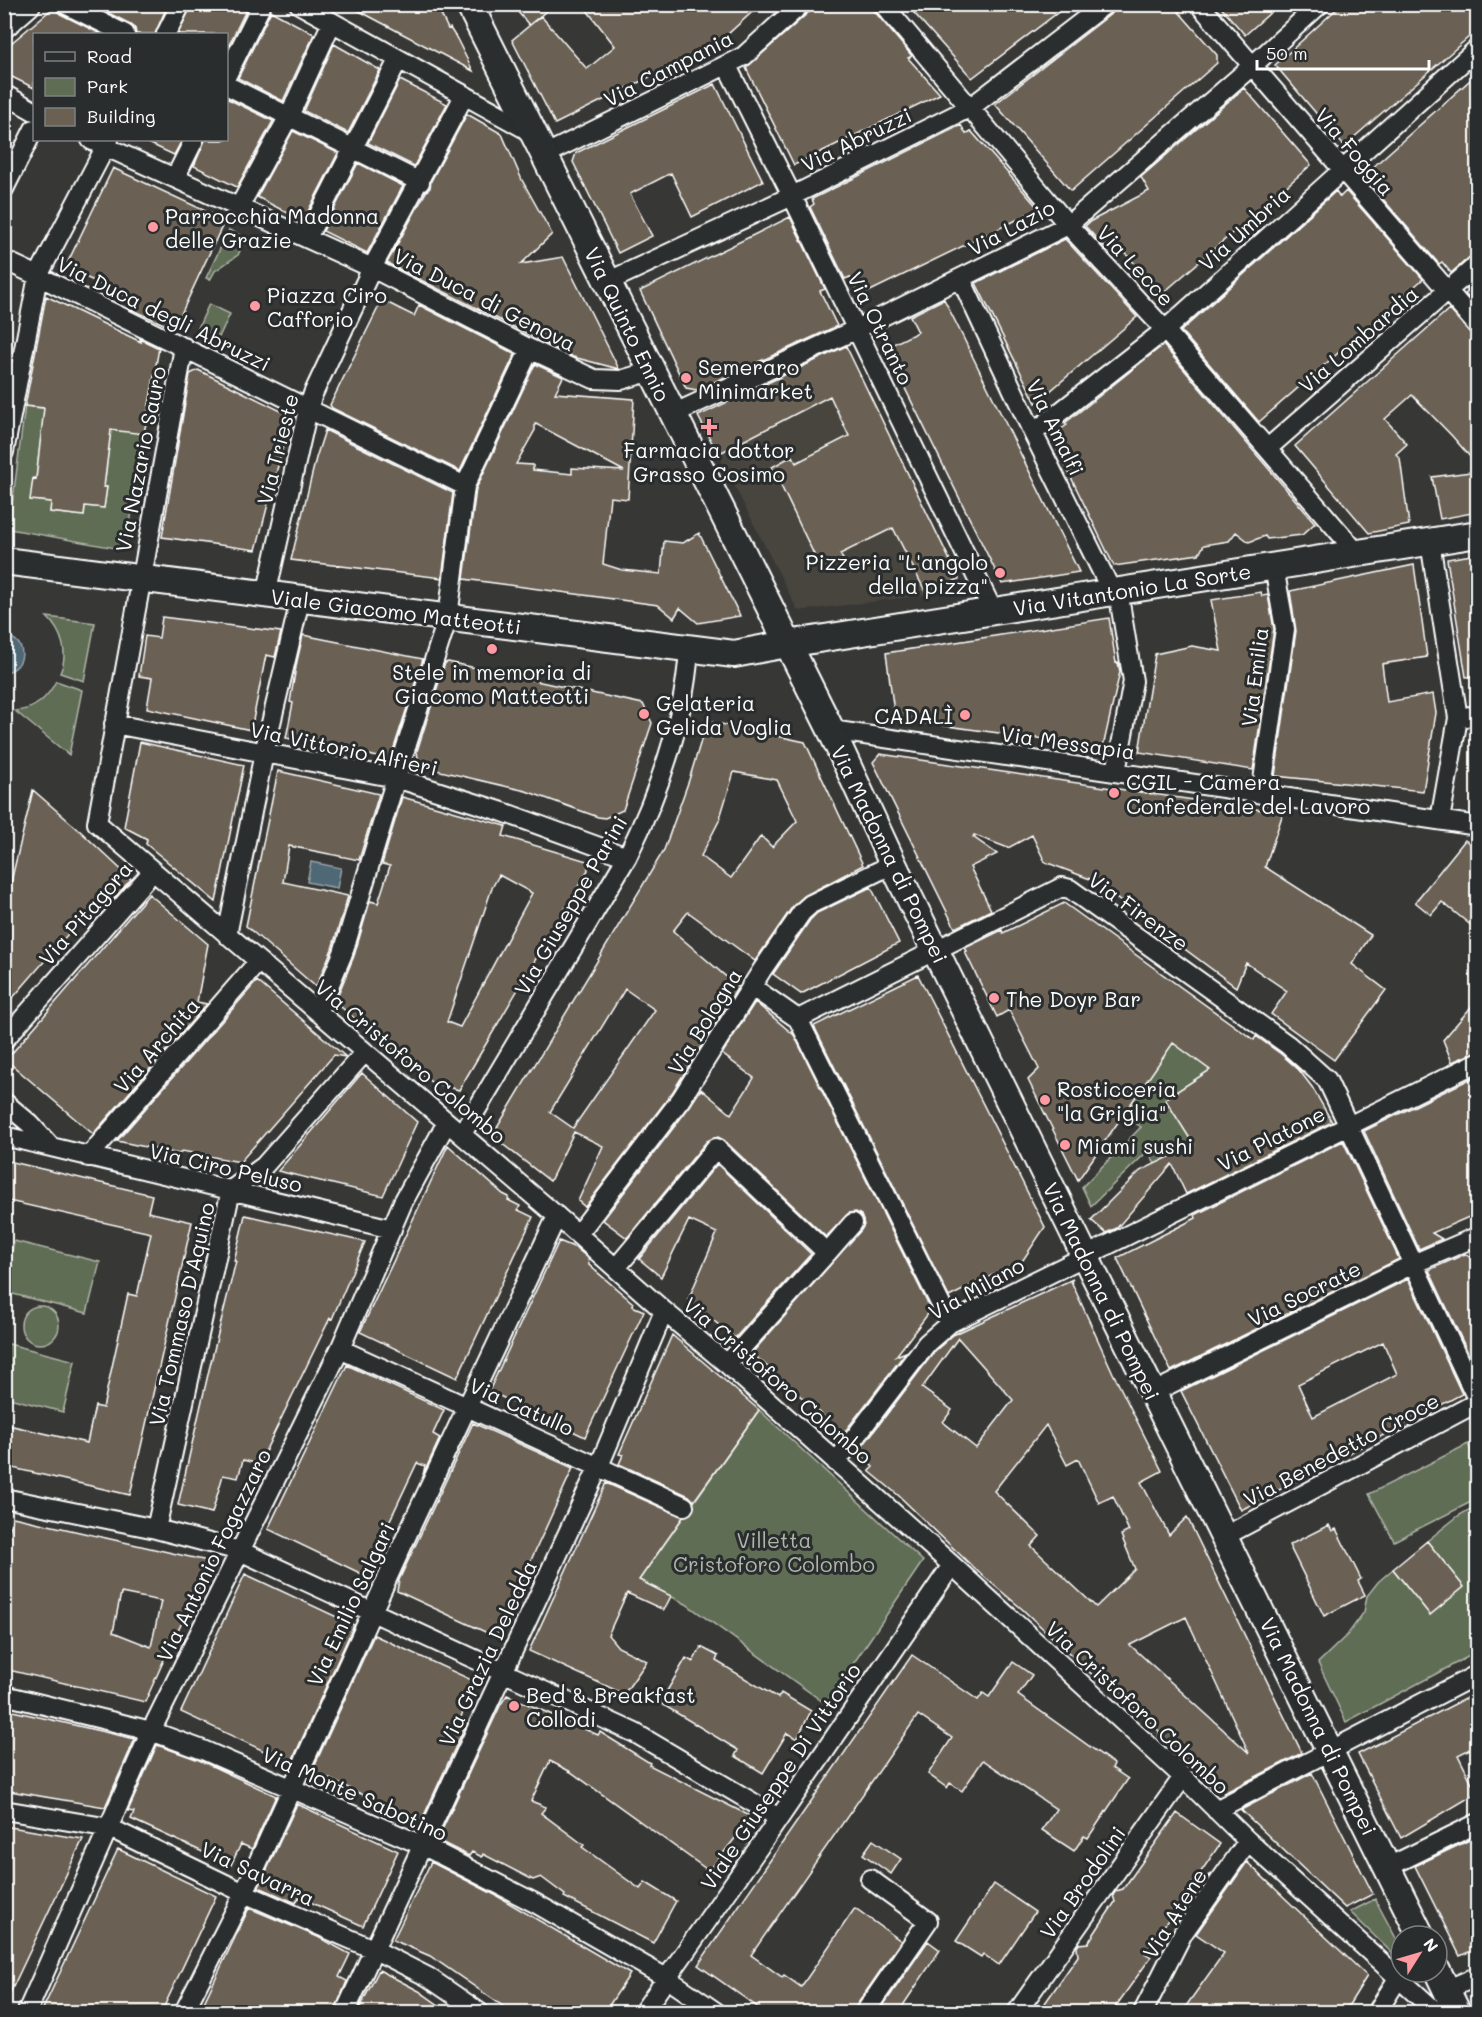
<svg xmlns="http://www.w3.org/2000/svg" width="1482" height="2017" font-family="Mali,sans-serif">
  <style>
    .built { fill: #46443e }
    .green { fill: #606d55; stroke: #b0b6aa; stroke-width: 1.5; fill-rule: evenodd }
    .water { fill: #506874; stroke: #96a4ac; stroke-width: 1.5 }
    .building { fill: #6a6152; stroke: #fff; stroke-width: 1.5; fill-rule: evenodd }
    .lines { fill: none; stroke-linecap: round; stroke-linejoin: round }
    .street-casing { stroke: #fff; stroke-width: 22 }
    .secondary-casing { stroke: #fff; stroke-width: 30 }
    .street { stroke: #2a2d2e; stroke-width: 18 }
    .secondary { stroke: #2a2d2e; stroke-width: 26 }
    .poi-dot { fill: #ff9aa2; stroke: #2a2d2e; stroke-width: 2 }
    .labels { text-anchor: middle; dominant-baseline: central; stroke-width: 6; stroke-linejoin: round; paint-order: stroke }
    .street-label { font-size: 21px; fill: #fff; stroke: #2a2d2e }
    .poi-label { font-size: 21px; fill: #fff; stroke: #2a2d2e; text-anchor: start }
    .park-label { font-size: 21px; fill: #b0b6aa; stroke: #2a2d2e }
  </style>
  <rect width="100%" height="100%" fill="#373735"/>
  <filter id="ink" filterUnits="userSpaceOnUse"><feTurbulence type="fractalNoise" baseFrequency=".0167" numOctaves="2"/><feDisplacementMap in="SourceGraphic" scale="12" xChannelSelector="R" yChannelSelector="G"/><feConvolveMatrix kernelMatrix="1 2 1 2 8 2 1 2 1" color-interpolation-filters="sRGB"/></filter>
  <g filter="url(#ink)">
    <path class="built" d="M862 378 959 578 927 595 798 611 718 454Z"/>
    <path class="green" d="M229 230 246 238 238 255 215 271 210 280 206 278Z
      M209 304 230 314 219 337 198 328Z
      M25 406 146 420 126 550 9 529ZM42 429 110 437 104 487H107L104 508 85 506 84 516 50 512 51 502 31 499 33 479H36Z
      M47 617 95 623 84 681 60 673C69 653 62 632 47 617Z
      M56 681 82 690 69 755 15 711C35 710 48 697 56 681Z
      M1152 1027 1181 1042 1213 1073 1219 1136 1155 1164 1148 1151 1091 1206 1082 1187 1141 1127 1131 1120 1139 1109 1131 1103Z
      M14 1241 100 1262 87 1313 5 1292V1280Z
      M21 1325a19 19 0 1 1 38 0a19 19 0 1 1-38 0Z
      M5 1343 75 1361 63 1412 5 1397Z
      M759 1410 923 1561 826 1704 686 1604 639 1580Z
      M1468 1444 1477 1464V1499L1394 1541 1369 1494Z
      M1477 1505V1652L1346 1722 1318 1663 1348 1634 1364 1612 1367 1596 1378 1582 1393 1569 1430 1615 1463 1588 1427 1541 1458 1516Z
      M1375 1899 1398 1942 1399 1948 1395 1956 1350 1912Z"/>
    <path class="water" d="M5 636C28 639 27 669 5 672Z
      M311 862 341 868 337 888 307 882Z"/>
    <path class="building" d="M91 4H168L155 34H136L135 28 130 24Z
      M192 4H249L226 51V34H178Z
      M346 4H436L448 29 450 28 457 39 473 71Z
      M511 4H555L529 25Z
      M582 4H761L718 43 555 124 512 40 541 16 587 69 615 46Z
      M815 4H872L874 11 912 56 908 58 940 94 794 165 746 68 809 12Z
      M906 4H1069L972 78Z
      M1116 4H1172L1217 55V63L1071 191 995 104 1112 13Z
      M1218 4H1280L1245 35Z
      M1342 4H1478V29L1344 146 1275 65Z
      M54 7 60 14 101 34H34V88L4 73V49Z
      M271 11 314 34 283 101 238 78Z
      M334 44 380 70 348 133 304 111Z
      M1478 73V253L1471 256 1451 273 1442 262 1439 264 1363 176Z
      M400 80 447 104 414 166 368 143Z
      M715 84 763 181 692 217 671 173 630 194 652 236 618 253 573 162 576 153Z
      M1244 88 1311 165 1162 294 1119 246 1108 251 1085 226 1091 221 1149 191 1141 177Z
      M226 98 273 121 237 187 194 166 205 140H226Z
      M467 114 502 134 522 180 552 234 521 264 563 257 619 369 573 357 387 263 426 192 430 188 431 181Z
      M961 125 966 134 971 131 1039 209 860 296 850 277 845 279 810 207 814 204 812 199Z
      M293 131 338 153 303 221 257 197Z
      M142 140H182L174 155Z
      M358 163 403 186 367 253 323 231Z
      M113 168 225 220 174 329 129 308 125 295 65 268Z
      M1336 191 1340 197 1346 191 1423 279 1259 422 1181 331Z
      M790 217 825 289 820 291 837 326 697 390 686 388 640 291Z
      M1065 239 1137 317 1036 403 976 283Z
      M1478 279V308L1465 294 1468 292 1466 290Z
      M46 296 141 342 140 339 159 348 144 434 111 430 104 487H107L104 508 85 506 84 516 50 512 51 502 30 500 33 478 36 479 44 408 25 406Z
      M944 299 959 329 1079 572 1002 584 885 348 918 332 910 316Z
      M382 300 414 316 419 305 515 354 460 471 332 408 330 405Z
      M1449 309 1470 333 1478 337V466L1452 436 1412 395 1385 419 1407 444 1396 454 1400 458 1409 525 1369 533 1295 446Z
      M1163 345 1315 523 1302 535 1267 539 1265 536 1249 542 1236 532 1229 541 1204 545 1199 554 1114 566 1051 436 1067 425 1065 423 1088 405Z
      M846 346 959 579 927 595 893 528 840 554 844 561 822 571 772 467 792 456 796 463 849 436 830 396 718 454 698 416Z
      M535 364 563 377 555 393 634 399 628 499 610 497 603 564 622 570 661 574 664 541 683 543 699 533 740 616 698 623 680 608 674 618 658 605 464 579 476 489ZM535 424H536L624 471 572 468V474L533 470V465L516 464 535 430Z
      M198 370 291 416 256 550 162 537 190 374Z
      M325 430 453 493 442 578 291 560 316 458Z
      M1478 471V512L1440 519 1432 477Z
      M1478 554V676L1466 677 1447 559Z
      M1414 565 1427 657 1382 664 1387 702 1433 694 1436 713 1423 791 1275 776 1296 631 1290 591Z
      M1261 592 1262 596 1268 595 1274 629 1253 770 1139 752 1155 654 1192 646 1221 651 1211 600Z
      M162 617 281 632 275 657 266 655 251 730 147 708 152 678 139 676 145 636 159 638Z
      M1109 618 1116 663 1118 662 1120 672 1103 747 895 719 886 653Z
      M303 635 423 659 390 760 307 740 306 742 286 738 293 703 290 702 297 661Z
      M448 662 643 704 652 723 623 810 605 818 598 817 526 791 419 766 417 751 445 663Z
      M707 721 805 742 863 865 804 896 793 906 755 961 688 912 673 931 738 987 672 1093 585 1207 578 1201 603 1146 574 1132 550 1181 492 1136 664 850 689 780ZM734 772 777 780 797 821 772 847 761 836 731 878 701 856 719 821ZM625 989 655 1010 573 1128 550 1112Z
      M140 742 244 765 216 902 146 844 147 839 124 827Z
      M880 754 1283 813 1265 867 1371 935 1352 964 1386 990 1334 1060 1271 1014 1287 991 1246 963 1236 987 1090 879 1045 862 1032 835 1008 848 974 835 973 837 997 854 970 867 991 910 955 928 873 762Z
      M278 771 379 794 359 860 289 846 283 882 348 896 332 949 316 987 246 926Z
      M33 790 79 830 131 879 106 908 80 920 4 1008V911Z
      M402 797 506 826 503 836 587 861 588 870 459 1090 431 1082 335 1002 354 956 370 901 378 903 390 866 382 864ZM499 875 532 893 460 1027 447 1022 492 888Z
      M1465 840 1478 850V931L1442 902 1431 915 1415 902Z
      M871 887 899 943 801 994 773 974 810 920 817 913Z
      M149 894 208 944 197 1002 207 1004 93 1134 6 1060Z
      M1064 903 1254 1040 1256 1036 1281 1054 1299 1070 1312 1087 1332 1122 1186 1194 1172 1164 1117 1228 1106 1233 1091 1220 1140 1171 1194 1145 1165 1099 1210 1070 1173 1043 1078 1180 1028 1080 1039 1069 1009 1010 997 1017 965 952 967 951 965 948 1002 930 1003 933Z
      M918 975 1045 1227 1023 1260 949 1297 814 1026Z
      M257 981 346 1057 334 1055 240 1162 182 1151 179 1154 117 1141Z
      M1478 999V1051L1452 1062 1443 1040Z
      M755 1002 794 1035 931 1310 896 1356 906 1352 843 1434 752 1353 861 1230 864 1225 861 1215 856 1212 849 1213 826 1237 724 1140 718 1137 707 1141 627 1238 603 1220 690 1106 701 1089 731 1114 754 1078 722 1054Z
      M362 1073 417 1122 383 1196 278 1171Z
      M1478 1075V1213L1432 1233 1442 1239 1419 1249 1364 1131Z
      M1343 1141 1399 1259 1171 1371 1117 1258 1196 1218 1195 1215Z
      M448 1145 503 1194 509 1197 508 1200 520 1206 518 1210 533 1217 457 1378 360 1332Z
      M4 1160 152 1195 148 1212 192 1222 130 1495 4 1466V1424L87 1443 95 1406 103 1408 128 1294 137 1296 151 1233 4 1200Z
      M717 1164 811 1254 735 1338 688 1300 717 1233 689 1220 661 1277 639 1259Z
      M245 1215 365 1242 332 1319 330 1318 259 1464 243 1460 238 1478 223 1475 212 1513 178 1505 209 1370 236 1261H234Z
      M559 1241 576 1248 588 1258 589 1265 633 1303 632 1306 644 1311 585 1437 489 1391Z
      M1465 1254 1478 1262V1374L1429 1270Z
      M1073 1279 1071 1281 1113 1373 1162 1471 1141 1482 1169 1535 1187 1517 1302 1753 1224 1793 1218 1788 1215 1790 1189 1766 1159 1737V1731L1105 1680 1101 1683 1021 1608 975 1569 898 1495 869 1471 873 1467 858 1452 935 1351 953 1335ZM958 1338 1013 1400 976 1448 943 1422 952 1410 922 1388ZM1046 1425 1067 1465 1078 1459 1099 1503 1113 1496 1129 1531 1121 1535 1135 1569 1096 1607 1031 1546 1040 1536 994 1491ZM1186 1617 1249 1753 1130 1645Z
      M1408 1279 1462 1394 1241 1510 1181 1391ZM1383 1342 1397 1374 1313 1417 1298 1384Z
      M672 1335 759 1410 694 1501 689 1496 619 1464 623 1455 619 1454Z
      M347 1365 444 1410 433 1434 440 1438 423 1475 425 1466 417 1463 364 1575 268 1529Z
      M473 1423 573 1468 496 1637 397 1591 399 1580Z
      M606 1483 683 1517 639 1580 671 1596 664 1610 627 1593 608 1635 618 1647 647 1661 624 1694 529 1651Z
      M13 1517 212 1562 167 1653 145 1702 4 1669V1548ZM121 1593 161 1601 151 1647 113 1632Z
      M1329 1525 1332 1531 1336 1529 1361 1579 1358 1581 1365 1595 1324 1616 1289 1545Z
      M1427 1541 1464 1587 1430 1615 1393 1569Z
      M245 1574 354 1625 292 1761 281 1756 279 1758 181 1712Z
      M374 1635 476 1682 460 1719 467 1722 421 1822 312 1771Z
      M701 1647 718 1656 716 1661 778 1698 781 1693 811 1711 797 1739 787 1733 763 1773 735 1756 738 1750 660 1703 686 1658 693 1662Z
      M912 1655 978 1700 983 1693 989 1697 1013 1662 1032 1675 1018 1695 1114 1764 1112 1768 1128 1779 1088 1838 1084 1836 1074 1851 1042 1830 1056 1809 983 1760 962 1791 950 1783 947 1788 928 1774 952 1738 918 1715 751 1955 782 1977 784 1975 801 1987 855 1908 901 1941 856 2006 854 2013H766L698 1965Z
      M1478 1692V1745L1458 1755 1477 1793 1401 1838 1358 1754Z
      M507 1695 598 1735 600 1732 650 1763 649 1765 752 1817 709 1871 571 1772 550 1761 531 1801 546 1807 541 1813 584 1845 582 1847 640 1889 645 1882 676 1901 653 1943 564 1897 565 1895 541 1877 533 1880 483 1854 482 1857 472 1852 469 1856 441 1842 443 1837 441 1832 501 1704Z
      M4 1709 135 1739 105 1807 4 1790Z
      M157 1745 199 1760 276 1796 252 1849 241 1844 231 1865 131 1819 134 1812 128 1811Z
      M1312 1773 1373 1894 1345 1908 1241 1810Z
      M297 1804 398 1851 363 1926 299 1897 296 1903 259 1887Z
      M1177 1813 1220 1844 1194 1882 1210 1875 1177 1922 1170 1917 1145 1953 1151 1957 1111 2013H1038L1078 1956 1077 1947 1079 1944 1088 1943 1115 1902 1113 1895 1116 1891 1123 1889Z
      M4 1826 83 1839 4 2006Z
      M1478 1836V1948L1460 1956 1415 1866Z
      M873 1840 901 1859 891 1874 863 1854Z
      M118 1849 216 1896 161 2013H41Z
      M431 1862 497 1896 630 1974 604 2013H513L430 1956 393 1940Z
      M1247 1862 1367 1976 1344 2013H1181L1224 1953 1196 1934Z
      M994 1884 1035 1912 999 1965 983 1954 981 1957 956 1941Z
      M249 1908 318 1937 350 1954 339 1977 347 1981 334 2013H199Z
      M928 1941 940 1950 898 2013H878Z
      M379 1970 419 1991 450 2013H357Z"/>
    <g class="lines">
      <g class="street-casing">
        <path id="street" d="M65 4 125 34
          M299 4 533 133
          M883 4 1068 225 1165 330 1358 554
          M1199 4 1478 326
          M166 34 181 4
          M727 66 792 196 993 611
          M226 77 262 4
          M226 85 420 182
          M4 94 34 111
          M91 140 372 268 530 349 594 379 621 380 652 371
          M544 155 744 56 801 4
          M175 178 194 140
          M4 189 34 129
          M239 207 289 116 332 22
          M307 238 398 60
          M4 260 38 276 109 140
          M961 279 1033 433 1112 592
          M607 282 792 196 971 107 1105 4
          M184 347 97 823 557 1216 664 1311 727 1364 952 1565 1183 1777 1248 1841 1436 2012
          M673 414 857 329 1068 225 1252 66 1320 4
          M1033 433 1165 330 1478 48
          M1268 448 1478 264
          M4 452 38 276 465 486
          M1430 542 1458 718 1440 820
          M266 595 308 409 313 394 372 268 464 96
          M1458 718 1478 715
          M114 724 396 778 503 812 627 857
          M831 730 1478 826
          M1116 772 1133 681 1118 591
          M1261 794 1285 629 1274 567
          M227 935 264 753 300 600
          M751 986 798 1019
          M318 1012 343 953 396 778 448 617 465 486 530 349
          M4 1040 153 871
          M4 1102 30 1124 51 1147 4 1136
          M462 1134 627 857C659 792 684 722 689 650
          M51 1147 392 1229
          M88 1157 258 962
          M578 1234 681 1099 762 970 802 912 811 904 893 864
          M827 1253 853 1223
          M616 1268 716 1148 827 1253 727 1364
          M950 1323 798 1019 1062 887 1070 889 1288 1045 1327 1080 1478 1401
          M340 1349 684 1506
          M1152 1393 1413 1264 1478 1236
          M836 1462 927 1343 950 1323 1478 1062
          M4 1498 156 1529 240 1551 635 1733 779 1818
          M156 1529 231 1190 264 1166 364 1053
          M1225 1536 1478 1402
          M4 1695 151 1731 203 1750 424 1846 535 1903 668 1979 716 2012
          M4 1810 110 1828 244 1893 373 1949 428 1977 479 2012
          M1216 1810 1478 1674
          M1388 1867 1478 1823
          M1446 1990 1478 1976
          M27 2012 151 1731 340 1349 403 1202 447 1122
          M184 2012 244 1893 412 1524 557 1216
          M345 2012 599 1466 664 1311
          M643 2012 771 1830 952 1565
          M865 2012 928 1921 870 1879
          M1017 2012 1183 1777
          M1143 2012 1183 1933 1248 1841
          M1377 2012 1402 1972"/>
      </g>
      <g class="secondary-casing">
        <path id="secondary" d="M469 4 831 730 893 864 1085 1256 1421 1936
          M4 24 27 4
          M4 561 734 654 787 644 1478 534
          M1437 1970 1457 2012"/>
      </g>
      <use href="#street" class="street"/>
      <use href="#secondary" class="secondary"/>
    </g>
  </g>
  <g class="poi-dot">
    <circle cx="153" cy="227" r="6"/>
    <circle cx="255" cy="306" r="6"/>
    <circle cx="686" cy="378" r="6"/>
    <path d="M706 418h6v6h6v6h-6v6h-6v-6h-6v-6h6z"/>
    <circle cx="1000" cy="573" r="6"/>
    <circle cx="492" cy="649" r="6"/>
    <circle cx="644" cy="714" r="6"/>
    <circle cx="965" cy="715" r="6"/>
    <circle cx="1114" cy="793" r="6"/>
    <circle cx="994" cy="998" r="6"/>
    <circle cx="1045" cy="1100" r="6"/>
    <circle cx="1065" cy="1145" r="6"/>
    <circle cx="514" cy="1706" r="6"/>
  </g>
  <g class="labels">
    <g class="street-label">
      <text transform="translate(668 68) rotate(-27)">Via Campania</text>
      <text transform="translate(856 139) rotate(-26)">Via Abruzzi</text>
      <text transform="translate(1355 151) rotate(49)">Via Foggia</text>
      <text transform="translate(1011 227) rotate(-28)">Via Lazio</text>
      <text transform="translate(1244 228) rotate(-42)">Via Umbria</text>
      <text transform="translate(1136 265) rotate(47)">Via Lecce</text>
      <text transform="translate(485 299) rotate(27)">Via Duca di Genova</text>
      <text transform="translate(164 313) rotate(26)">Via Duca degli Abruzzi</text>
      <text transform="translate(628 324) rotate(64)">Via Quinto Ennio</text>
      <text transform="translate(881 328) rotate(64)">Via Otranto</text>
      <text transform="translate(1358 339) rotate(-41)">Via Lombardia</text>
      <text transform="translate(1056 427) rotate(64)">Via Amalfi</text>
      <text transform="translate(277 449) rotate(-76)">Via Trieste</text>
      <text transform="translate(140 459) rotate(-79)">Via Nazario Sauro</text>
      <text transform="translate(1132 589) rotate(-9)">Via Vitantonio La Sorte</text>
      <text transform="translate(396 611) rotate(7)">Viale Giacomo Matteotti</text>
      <text transform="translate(1254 677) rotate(-83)">Via Emilia</text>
      <text transform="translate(1068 742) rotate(8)">Via Messapia</text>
      <text transform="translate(344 748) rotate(12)">Via Vittorio Alfieri</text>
      <text transform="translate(890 854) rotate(64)">Via Madonna di Pompei</text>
      <text transform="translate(570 905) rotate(-60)">Via Giuseppe Parini</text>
      <text transform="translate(1139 911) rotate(36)">Via Firenze</text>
      <text transform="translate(85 913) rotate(-49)">Via Pitagora</text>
      <text transform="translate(704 1021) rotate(-58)">Via Bologna</text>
      <text transform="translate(156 1045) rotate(-49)">Via Archita</text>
      <text transform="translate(411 1061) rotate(40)">Via Cristoforo Colombo</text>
      <text transform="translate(1271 1138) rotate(-27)">Via Platone</text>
      <text transform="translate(226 1167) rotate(13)">Via Ciro Peluso</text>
      <text transform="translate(976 1288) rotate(-29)">Via Milano</text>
      <text transform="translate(1102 1291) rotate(64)">Via Madonna di Pompei</text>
      <text transform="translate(1304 1293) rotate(-26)">Via Socrate</text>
      <text transform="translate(181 1314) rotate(-77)">Via Tommaso D'Aquino</text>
      <text transform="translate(778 1380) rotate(41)">Via Cristoforo Colombo</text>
      <text transform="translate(522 1406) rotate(24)">Via Catullo</text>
      <text transform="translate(1341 1449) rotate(-28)">Via Benedetto Croce</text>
      <text transform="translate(213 1555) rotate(-64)">Via Antonio Fogazzaro</text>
      <text transform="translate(350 1604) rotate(-65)">Via Emilio Salgari</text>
      <text transform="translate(487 1653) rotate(-65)">Via Grazia Deledda</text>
      <text transform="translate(1138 1707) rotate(43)">Via Cristoforo Colombo</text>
      <text transform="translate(1319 1726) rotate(64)">Via Madonna di Pompei</text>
      <text transform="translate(780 1776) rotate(-56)">Viale Giuseppe Di Vittorio</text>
      <text transform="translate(355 1793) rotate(24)">Via Monte Sabotino</text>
      <text transform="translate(258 1873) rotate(25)">Via Savarra</text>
      <text transform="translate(1082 1882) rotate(-55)">Via Brodolini</text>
      <text transform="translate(1174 1913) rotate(-58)">Via Atene</text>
    </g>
    <g class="poi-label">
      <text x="165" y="215">Parrocchia Madonna<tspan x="165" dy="24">delle Grazie</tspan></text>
      <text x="267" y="294">Piazza Ciro<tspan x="267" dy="24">Cafforio</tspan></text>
      <text x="698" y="366">Semeraro<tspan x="698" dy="24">Minimarket</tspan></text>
      <text x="709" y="449" text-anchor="middle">Farmacia dottor<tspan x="709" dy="24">Grasso Cosimo</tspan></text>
      <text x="988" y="561" text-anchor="end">Pizzeria "L'angolo<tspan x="988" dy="24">della pizza"</tspan></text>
      <text x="492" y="671" text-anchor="middle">Stele in memoria di<tspan x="492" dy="24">Giacomo Matteotti</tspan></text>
      <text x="656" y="702">Gelateria<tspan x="656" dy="24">Gelida Voglia</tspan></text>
      <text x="953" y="715" text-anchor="end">CADALÌ</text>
      <text x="1126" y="781">CGIL - Camera<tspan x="1126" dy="24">Confederale del Lavoro</tspan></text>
      <text x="1006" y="998">The Doyr Bar</text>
      <text x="1057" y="1088">Rosticceria<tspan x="1057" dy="24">"la Griglia"</tspan></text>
      <text x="1077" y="1145">Miami sushi</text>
      <text x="526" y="1694">Bed &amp; Breakfast<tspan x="526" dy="24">Collodi</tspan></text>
    </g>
    <g class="park-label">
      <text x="774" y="1539">Villetta<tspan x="774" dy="24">Cristoforo Colombo</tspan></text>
    </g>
  </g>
  <rect width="1482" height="2017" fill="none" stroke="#2a2d2e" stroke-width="24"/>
  <rect x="12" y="12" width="1458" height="1993" fill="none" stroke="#fff" stroke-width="2" filter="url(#ink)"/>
  <rect x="33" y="33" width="195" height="108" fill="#2a2d2e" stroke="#7f8182" stroke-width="1.5"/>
  <rect x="45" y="52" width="30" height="9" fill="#2a2d2e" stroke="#7f8182" stroke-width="1.5"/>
  <text x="87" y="63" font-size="18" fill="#ffffff">Road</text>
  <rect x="45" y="78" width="30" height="18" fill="#606d55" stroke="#7f8182" stroke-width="1.5"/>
  <text x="87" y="93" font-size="18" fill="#ffffff">Park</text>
  <rect x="45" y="108" width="30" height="18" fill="#6a6152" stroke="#7f8182" stroke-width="1.5"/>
  <text x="87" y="123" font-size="18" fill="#ffffff">Building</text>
  <g transform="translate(1419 1954) rotate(53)"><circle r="28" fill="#2a2d2e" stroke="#7f8182" stroke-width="1.5"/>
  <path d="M0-4.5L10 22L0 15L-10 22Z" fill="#ff9aa2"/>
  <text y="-9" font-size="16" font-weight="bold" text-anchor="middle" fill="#ffffff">N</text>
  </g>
  <path d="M1257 60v9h172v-9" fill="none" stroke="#ffffff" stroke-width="3"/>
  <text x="1266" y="60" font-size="18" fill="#ffffff" stroke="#2a2d2e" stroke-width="4.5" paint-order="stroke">50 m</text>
</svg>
